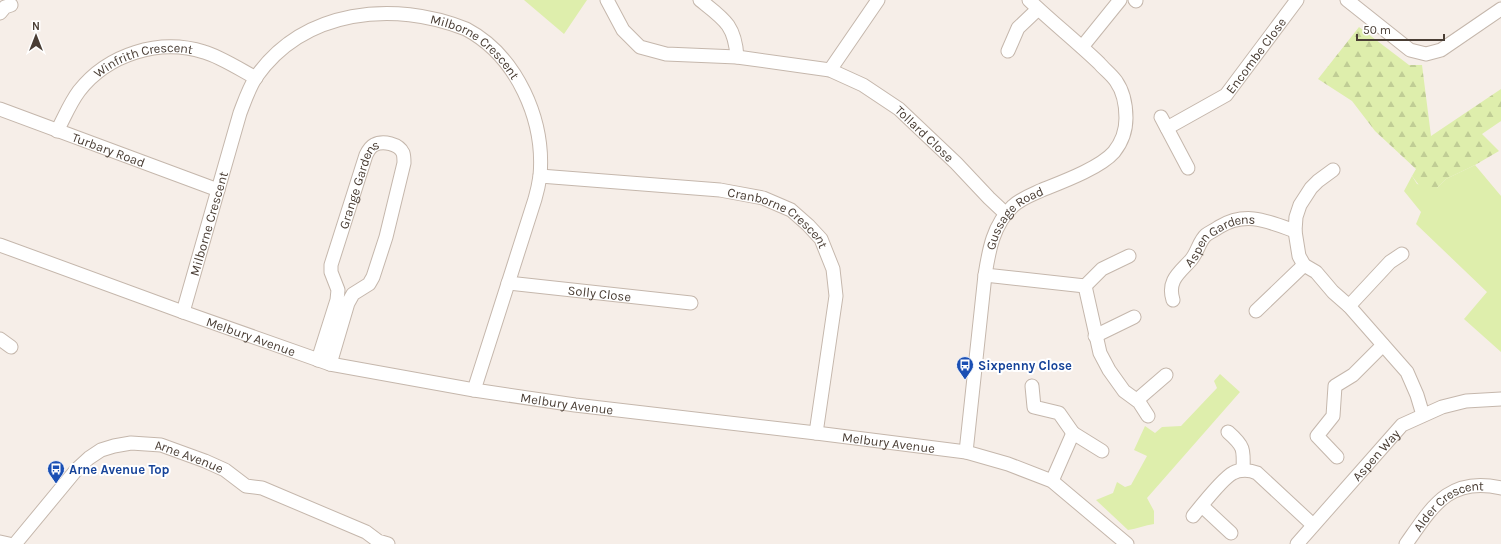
<svg xmlns="http://www.w3.org/2000/svg" width="1501" height="544" font-family="Karla,sans-serif">
  <style>
    .green { fill: #deeeac }
    .forest { fill: url(#forest-firs) }
    .lines { fill: none; stroke-linecap: round; stroke-linejoin: round }
    .minor-casing { stroke: #c5b7ac; stroke-width: 15 }
    .minor { stroke: #fff; stroke-width: 13 }
    .labels { text-anchor: middle; dominant-baseline: central; stroke-width: 4; stroke-linejoin: round; paint-order: stroke }
    .street-label { font-size: 13px; fill: #4a3e35; stroke: #fff }
    .transit-label { font-size: 13px; font-weight: bold; fill: #164399; stroke: #fff; text-anchor: start }
  </style>
  <defs>
    <pattern id="forest-firs" width="22" height="20" patternUnits="userSpaceOnUse"><rect width="22" height="20" fill="#deeeac"/><path d="M5 1l3.5 6h-7zM16 11l3.5 6h-7z" fill="#c0cd95"/></pattern>
  </defs>
  <rect width="100%" height="100%" fill="#f6eee8"/>
  <path class="green" d="M524 0H587L564 34Z
    M1475 165 1501 196V352L1464 319 1487 292 1416 224 1421 212 1404 191 1412 176 1417 184 1437 188 1446 179Z
    M1220 374 1240 392 1147 498 1154 511V524C1145 525 1137 529 1128 530L1096 500 1113 493 1117 482 1125 487 1131 485 1147 456 1134 450 1145 426 1155 433 1162 427 1181 426 1217 388 1214 381Z"/>
  <path class="forest" d="M1359 27 1409 65H1422L1431 136 1501 89V121L1482 134 1499 151 1475 165 1446 179 1437 188 1422 189 1412 176 1416 169 1375 131 1352 101 1318 79Z"/>
  <g class="lines">
    <g class="minor-casing">
      <g id="minor">
        <path id="s1" d="M607 0 623 30 640 47 666 54 737 57 830 70 863 85 899 109 956 163 989 198 1006 214"/>
        <path d="M700 0C724 19 735 25 737 57"/>
        <path d="M1135 0 1136 1"/>
        <path d="M1347 0 1410 50 1426 54 1441 50 1501 9"/>
        <path d="M0 13 5 7 11 5"/>
        <path d="M1082 47 1120 0"/>
        <path d="M1008 51 1018 28 1038 9"/>
        <path d="M830 70 878 0"/>
        <path id="s2" d="M0 109 218 190"/>
        <path d="M1161 117 1188 168"/>
        <path id="s3" d="M1167 128 1226 95 1297 0"/>
        <path id="s4" d="M57 131C64 118 70 103 79 91 108 54 159 38 204 52 219 56 241 70 256 78"/>
        <path d="M1333 170 1318 181 1311 188 1300 205 1296 217 1295 231 1299 256 1304 265 1316 272 1333 292 1349 306 1407 372 1417 395 1423 415"/>
        <path id="s5" d="M540 176 720 190 763 198 791 210 808 225 821 239 833 269 836 296 816 433"/>
        <path id="s6" d="M0 245 183 312 330 364 474 390 575 405 816 433 966 452 1008 464 1052 481 1127 544"/>
        <path d="M985 275 1085 286 1100 353 1109 370 1124 391 1139 402 1148 416"/>
        <path id="s7" d="M508 283 691 303"/>
        <path d="M1085 286 1102 269 1129 256"/>
        <path id="s8" d="M1173 300C1167 281 1179 273 1190 261 1197 254 1199 241 1206 235 1210 232 1215 230 1219 227 1246 211 1267 221 1295 231"/>
        <path d="M1349 306 1390 262 1402 254"/>
        <path d="M1256 311 1304 265"/>
        <path id="s9" d="M183 312 240 113C245 100 249 88 256 77 304 9 394 0 466 29 517 56 545 120 540 176 539 183 537 192 535 199L474 390"/>
        <path d="M1095 336 1134 317"/>
        <path d="M0 339 11 347"/>
        <path id="s10" d="M318 360 337 300 338 290 331 272V265L366 155C368 151 370 147 374 145 383 140 399 144 403 153 404 156 404 160 404 163L386 237 373 277 369 284 353 294 348 303 330 364"/>
        <path d="M1032 386 1034 407 1059 413 1073 433"/>
        <path d="M1137 400 1166 375"/>
        <path d="M1228 432C1244 446 1244 449 1243 470"/>
        <path id="s11" d="M966 452 985 275C989 250 993 225 1013 206 1022 198 1031 195 1042 190 1062 182 1100 168 1114 152 1122 142 1126 131 1126 118 1126 106 1123 91 1116 81 1111 74 1104 69 1099 63 1076 41 1052 22 1029 0"/>
        <path d="M1337 457 1317 436 1333 416 1335 386 1353 375 1383 345"/>
        <path d="M1052 481 1073 433 1102 451"/>
        <path d="M1202 506 1231 533"/>
        <path d="M1193 516C1201 506 1223 478 1233 473 1240 469 1250 470 1257 473L1313 525"/>
        <path d="M0 542 9 544"/>
        <path id="s12" d="M15 544 77 469 89 458 101 450 114 446 131 443 161 445 205 461 225 470 246 486 262 488 366 532 378 541 388 544"/>
        <path id="s13" d="M1297 544 1402 425 1442 407 1466 401 1501 399"/>
        <path id="s14" d="M1406 544C1432 507 1449 476 1501 488"/>
      </g>
    </g>
    <use href="#minor" class="minor"/>
  </g>
  <defs>
    <g id="bus-pin" transform="scale(0.9)"><path d="M0 17L-7.5 6A9.5 9.5 0 1 1 7.5 6Z" fill="#1a4fb4" stroke="#fff"/><path d="M-5-6H5V4H4V6H2V4H-2V6H-4V4H-5ZM-3.5-4V0h7V-4ZM-3.5 1.2v1.5H-2V1.2ZM2 1.2v1.5H3.5V1.2Z" fill="#fff"/></g>
  </defs>
  <g fill-rule="evenodd">
    <use href="#bus-pin" x="965" y="365"/>
    <use href="#bus-pin" x="56" y="469"/>
  </g>
  <g class="labels">
    <g class="street-label">
      <text stroke="none"><textPath href="#s9" startOffset="496">Milborne Crescent</textPath></text>
      <text stroke="none"><textPath href="#s3" startOffset="117">Encombe Close</textPath></text>
      <text stroke="none"><textPath href="#s4" startOffset="121">Winfrith Crescent</textPath></text>
      <text stroke="none"><textPath href="#s1" startOffset="365">Tollard Close</textPath></text>
      <text stroke="none"><textPath href="#s2" startOffset="116">Turbary Road</textPath></text>
      <text stroke="none"><textPath href="#s10" startOffset="185">Grange Gardens</textPath></text>
      <text stroke="none"><textPath href="#s11" startOffset="246">Gussage Road</textPath></text>
      <text stroke="none"><textPath href="#s5" startOffset="247">Cranborne Crescent</textPath></text>
      <text stroke="none"><textPath href="#s9" startOffset="92">Milborne Crescent</textPath></text>
      <text stroke="none"><textPath href="#s8" startOffset="85">Aspen Gardens</textPath></text>
      <text stroke="none"><textPath href="#s7" startOffset="92">Solly Close</textPath></text>
      <text stroke="none"><textPath href="#s6" startOffset="267">Melbury Avenue</textPath></text>
      <text stroke="none"><textPath href="#s6" startOffset="591">Melbury Avenue</textPath></text>
      <text stroke="none"><textPath href="#s6" startOffset="915">Melbury Avenue</textPath></text>
      <text stroke="none"><textPath href="#s13" startOffset="119">Aspen Way</textPath></text>
      <text stroke="none"><textPath href="#s12" startOffset="219">Arne Avenue</textPath></text>
      <text stroke="none"><textPath href="#s14" startOffset="60">Alder Crescent</textPath></text>
    </g>
    <g class="transit-label">
      <text x="978" y="365">Sixpenny Close</text>
      <text x="69" y="469">Arne Avenue Top</text>
    </g>
  </g>
  <g transform="translate(36 36)" stroke="#ffffff" stroke-width="3" paint-order="stroke">
  <path d="M0-3L7 15L0 10L-7 15Z" fill="#4a3e35"/>
  <text y="-6" font-size="11" font-weight="bold" text-anchor="middle" fill="#4a3e35">N</text>
  </g>
  <path d="M1357 34v6h87v-6" fill="none" stroke="#4a3e35" stroke-width="2"/>
  <text x="1363" y="34" font-size="12" fill="#4a3e35" stroke="#ffffff" stroke-width="3" paint-order="stroke">50 m</text>
</svg>
